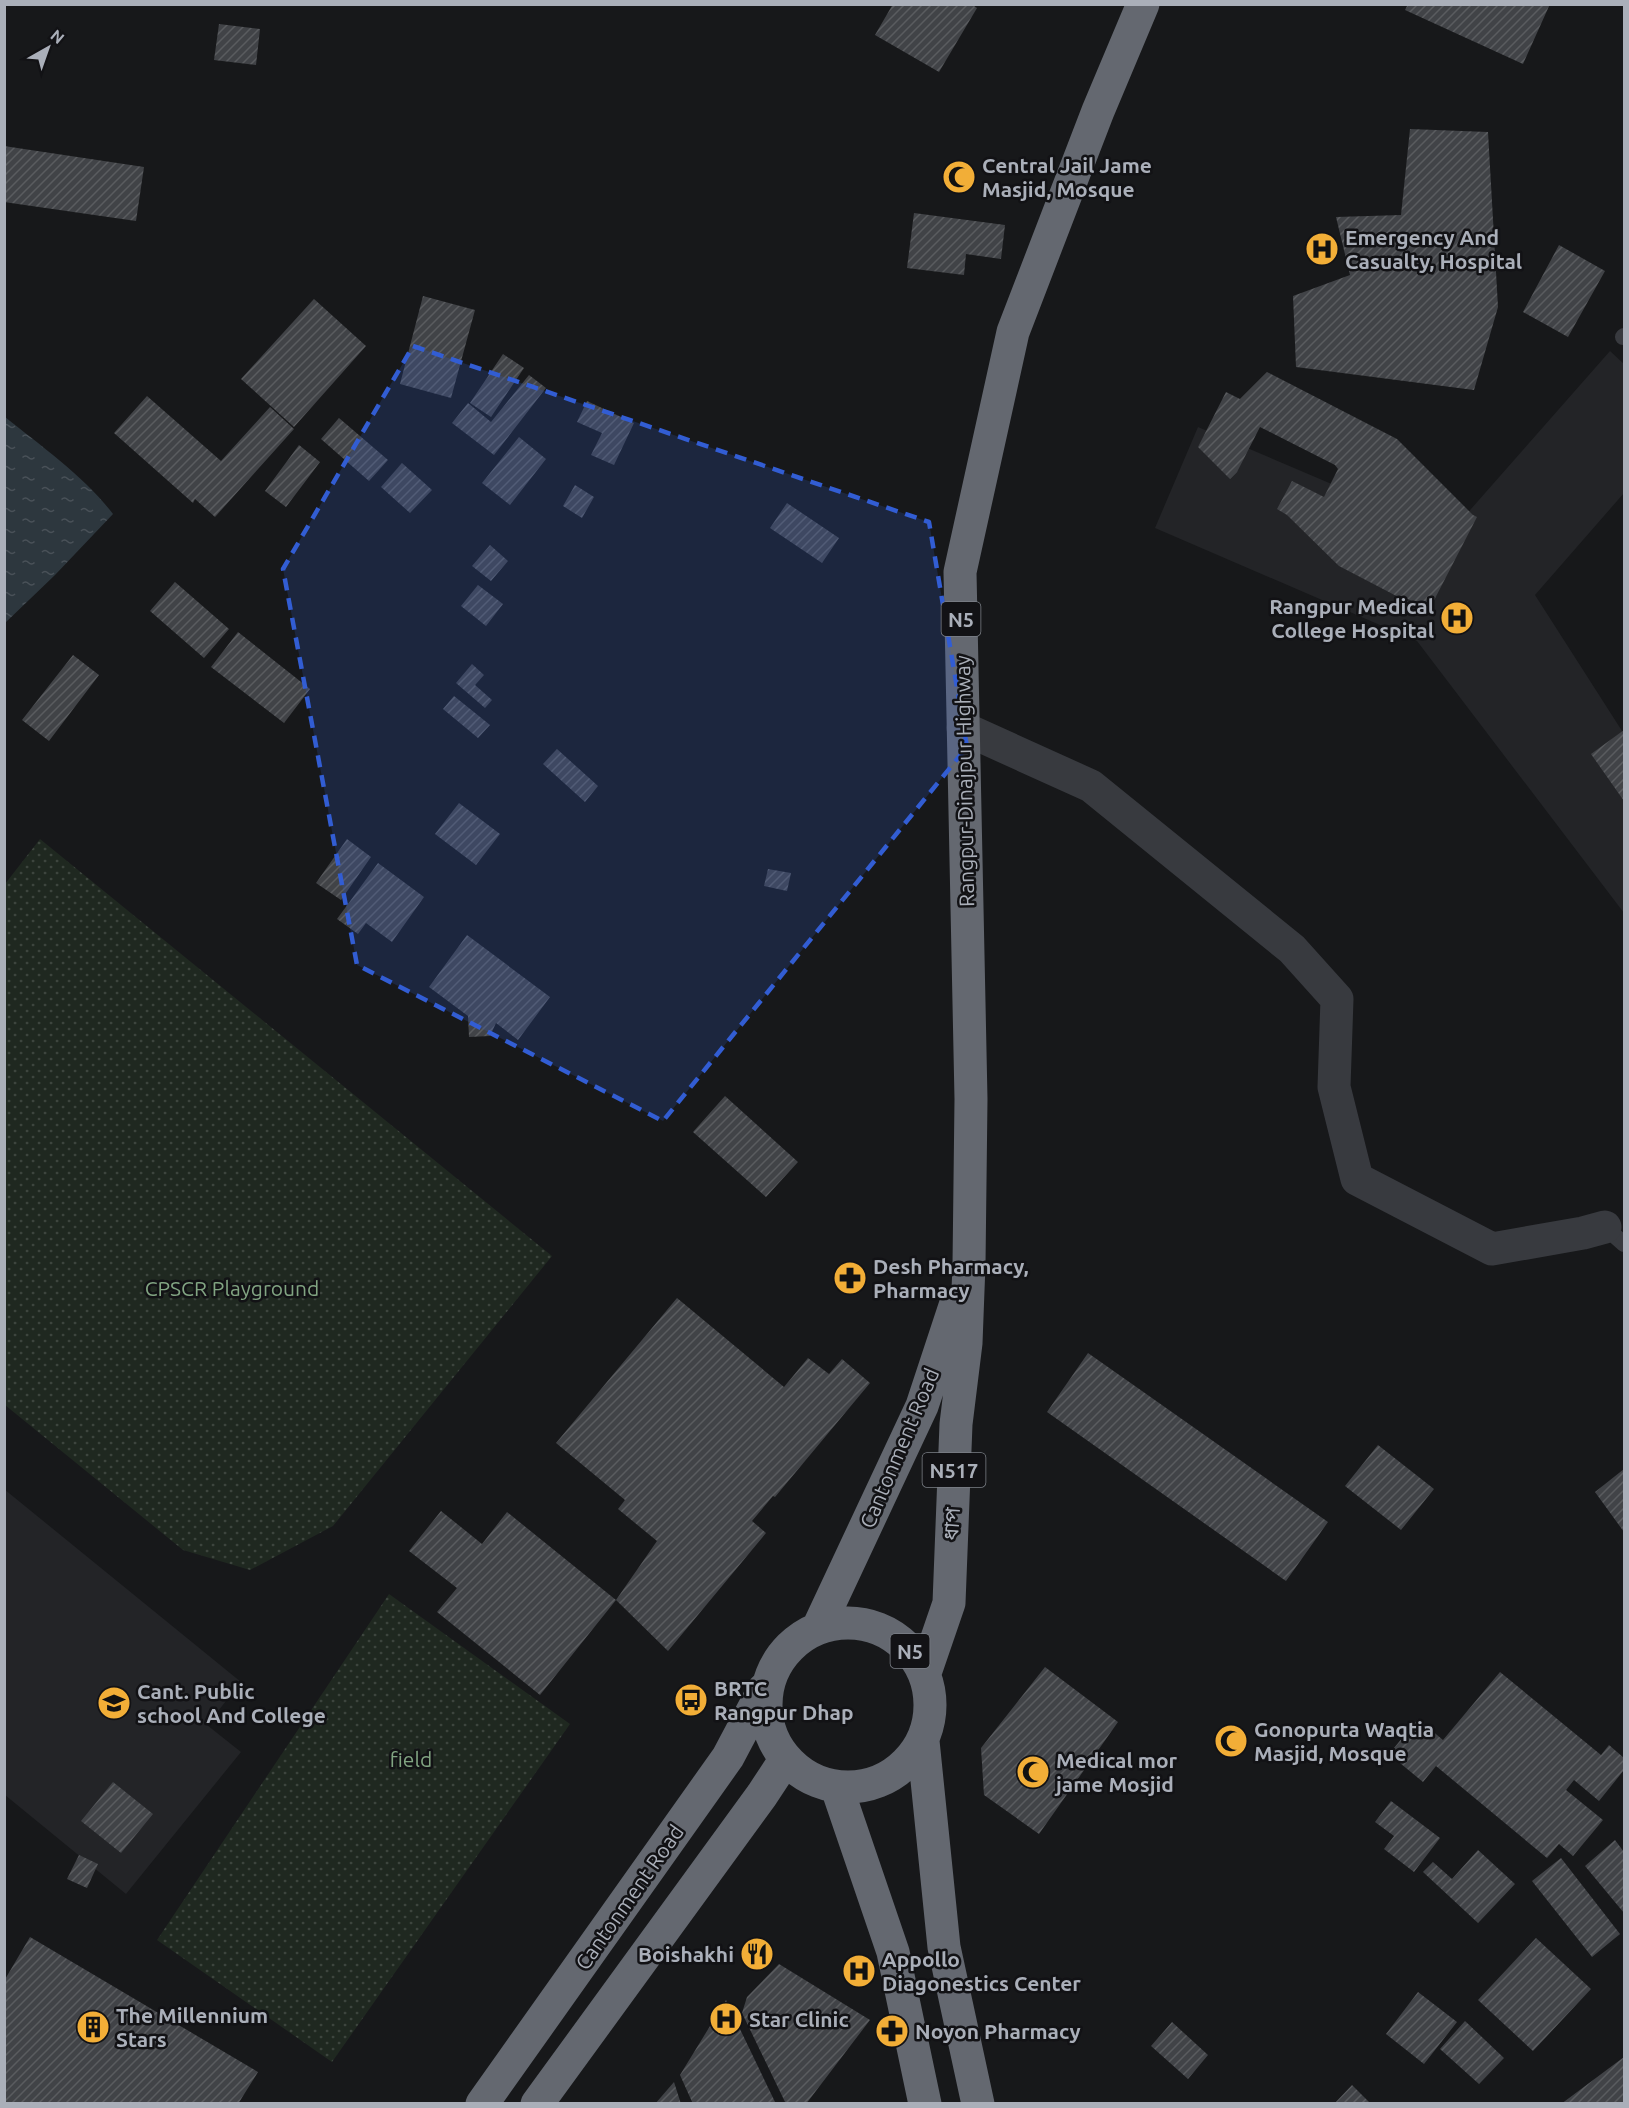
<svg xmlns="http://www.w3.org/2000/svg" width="1629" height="2108" font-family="Ubuntu,'Noto Sans Bengali',sans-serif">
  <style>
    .built { fill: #232427 }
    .park { fill: url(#park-dots) }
    .water { fill: url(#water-ripples) }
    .building { fill: url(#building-hatch) }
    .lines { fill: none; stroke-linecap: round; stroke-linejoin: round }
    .lane { stroke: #383a3f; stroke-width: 16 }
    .street { stroke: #383a3f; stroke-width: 33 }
    .highway { stroke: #646870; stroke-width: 33 }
    .marked { fill: #325dd3; fill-opacity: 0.2; stroke: #325dd3; stroke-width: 4.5; stroke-dasharray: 12 8; stroke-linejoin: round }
    .labels { text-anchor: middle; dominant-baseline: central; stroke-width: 5; stroke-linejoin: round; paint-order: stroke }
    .shield { fill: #121215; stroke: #7c8088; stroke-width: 1.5 }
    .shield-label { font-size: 20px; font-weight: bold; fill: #aaafb9 }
    .poi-label { font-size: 21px; font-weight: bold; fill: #aaafb9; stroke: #121215; text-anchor: start }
    .street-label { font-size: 21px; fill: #aaafb9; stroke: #121215 }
    .park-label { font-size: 21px; fill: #81a482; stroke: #121215 }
  </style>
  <defs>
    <pattern id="park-dots" width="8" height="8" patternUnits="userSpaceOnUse" patternTransform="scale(1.5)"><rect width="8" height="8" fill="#1f2820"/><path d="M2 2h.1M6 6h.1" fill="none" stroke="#3d453e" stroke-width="1.8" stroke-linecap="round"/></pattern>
    <pattern id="water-ripples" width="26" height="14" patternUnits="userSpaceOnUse" patternTransform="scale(1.5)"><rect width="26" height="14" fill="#2d373e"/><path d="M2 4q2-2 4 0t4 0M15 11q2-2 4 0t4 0" fill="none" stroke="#495158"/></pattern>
    <pattern id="building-hatch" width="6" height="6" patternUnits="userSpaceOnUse" patternTransform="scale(1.5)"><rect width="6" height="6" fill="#414347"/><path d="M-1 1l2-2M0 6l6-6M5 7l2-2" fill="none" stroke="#5a5c5f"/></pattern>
  </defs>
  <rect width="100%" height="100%" fill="#17181a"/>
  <path class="built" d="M1610 351 1624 364V493L1535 595 1624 734V913L1417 641 1155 528 1198 427 1449 534Z
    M4 1489 241 1682 207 1725 241 1752 126 1894 5 1795Z"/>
  <path class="park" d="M40 839 552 1256 333 1526 250 1570 183 1550 5 1405V884Z
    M389 1594 570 1724 332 2062 157 1940Z"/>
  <path class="water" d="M5 417C41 446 85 477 113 514L55 575 5 623Z"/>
  <path class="building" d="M893 4H971L977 8 939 72 875 35Z
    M1408 4H1550L1523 64 1405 10Z
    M219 24 260 29 256 65 214 60Z
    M1410 129 1488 132 1498 307 1474 390 1296 367 1293 296 1350 275 1336 217 1401 215Z
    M4 146 144 167 136 221 4 202Z
    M914 213 1005 225 1001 259 966 254 964 275 907 268Z
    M1559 245 1605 271 1568 337 1523 312Z
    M423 296 475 310 451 398 400 384Z
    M314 299 366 346 294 427 241 379Z
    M503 354 524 368 491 417 470 403Z
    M1267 372 1397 439 1473 515 1477 517 1429 610 1404 597 1408 602 1339 566 1287 515 1277 509 1292 481 1324 497 1338 469 1335 465 1260 427 1237 472 1230 479 1198 447 1226 392 1240 399Z
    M529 375 546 388 494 455 452 423 468 403 491 422Z
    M147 396 221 461 270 407 294 429 215 517 195 499 193 503 114 433Z
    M587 401 634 423 614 465 591 455 602 433 577 422Z
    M339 418 388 460 369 481 321 439Z
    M519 437 546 459 510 505 482 483Z
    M299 445 320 462 286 507 265 491Z
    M402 463 432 490 410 513 381 487Z
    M575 485 594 497 582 518 563 506Z
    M787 503 839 538 822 563 770 528Z
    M490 545 508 561 491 581 472 566Z
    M175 582 229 629 204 658 150 611Z
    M478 585 503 604 486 626 461 606Z
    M238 632 310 689 284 723 211 667Z
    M73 655 99 675 49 741 22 720Z
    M472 664 484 675 475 685 492 700 485 708 456 683Z
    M454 696 490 725 478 738 443 709Z
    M1624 730V801L1591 754Z
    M557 749 598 786 585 802 543 764Z
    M459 803 500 834 476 865 435 834Z
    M347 839 371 857 341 900 316 883Z
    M378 863 424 897 392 942 366 923 358 934 337 919Z
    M768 869 791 873 787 891 764 886Z
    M467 935 550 997 518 1040 496 1023 490 1036 469 1037 468 1016 429 987Z
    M725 1096 798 1162 766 1197 693 1132Z
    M677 1298 784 1387 808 1358 829 1374 842 1359 870 1383 775 1497 773 1496 752 1521 766 1533 668 1651 616 1600 657 1541 618 1509 625 1500 556 1443Z
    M1088 1353 1328 1522 1286 1581 1047 1412Z
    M1378 1445 1434 1489 1401 1530 1345 1486Z
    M1624 1469V1532L1595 1492Z
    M441 1511 482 1544 507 1512 616 1600 540 1695 437 1612 457 1588 409 1551Z
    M1045 1667 1118 1722 1039 1834 984 1795 981 1748Z
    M1500 1672 1601 1755 1609 1745 1624 1758V1770L1599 1801 1574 1780 1566 1790 1603 1820 1573 1856 1559 1844 1547 1858 1436 1766 1423 1782 1389 1754 1418 1719 1443 1740Z
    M113 1782 153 1814 121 1853 81 1821Z
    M1391 1801 1440 1838 1414 1872 1384 1849 1394 1836 1375 1822Z
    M1615 1840 1624 1852V1913L1585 1866Z
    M1478 1850 1515 1884 1478 1923 1423 1872 1433 1862 1452 1879Z
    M79 1855 98 1864 87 1888 67 1879Z
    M1561 1858 1620 1934 1592 1957 1532 1881Z
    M30 1937 258 2072 238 2104H4V1981Z
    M1536 1938 1591 1989 1533 2051 1478 2000Z
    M779 1964 870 2020 806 2104H786L742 2013 747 1997Z
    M1418 1992 1457 2022 1424 2064 1386 2034Z
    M726 2000 776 2104H693L680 2075Z
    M1465 2021 1504 2058 1479 2084 1440 2049Z
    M1172 2022 1208 2055 1188 2079 1151 2046Z
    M1624 2057V2104H1561Z
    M674 2082 681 2104H655Z
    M1352 2085 1371 2104H1334Z"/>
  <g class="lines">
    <path class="lane" d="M1623 337 1624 336
      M1605 1227 1624 1244"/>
    <path class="street" d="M963 728 1091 786 1292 949 1337 999 1334 1087 1357 1179 1492 1249 1583 1233 1605 1227"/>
    <path class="highway" d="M766 1705a82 82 0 1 1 164 0a82 82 0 1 1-164 0Z
      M818 1628 922 1406 956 1303
      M925 1673 949 1603 956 1424 966 1343 969 1264 971 1099 960 572 1013 332 1098 111 1143 4
      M923 1741 944 1947 978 2104
      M837 1788 893 1952 925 2104
      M482 2104 728 1757 764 1689
      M537 2104 762 1795 785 1760"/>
  </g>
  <path class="marked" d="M413 346 929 522 967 747 663 1121 357 965 283 569Z"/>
  <defs>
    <g id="mosque-disc" transform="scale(1.725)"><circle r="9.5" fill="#f2ae37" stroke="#121215"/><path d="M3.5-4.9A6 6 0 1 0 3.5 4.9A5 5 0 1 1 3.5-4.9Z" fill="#111"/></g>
    <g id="hospital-disc" transform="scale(1.725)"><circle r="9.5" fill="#f2ae37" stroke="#121215"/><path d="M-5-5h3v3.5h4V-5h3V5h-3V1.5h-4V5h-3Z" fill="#111"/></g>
    <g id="pharmacy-disc" transform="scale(1.725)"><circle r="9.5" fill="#f2ae37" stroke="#121215"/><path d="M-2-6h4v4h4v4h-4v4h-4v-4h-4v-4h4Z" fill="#111"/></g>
    <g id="bus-disc" transform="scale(1.725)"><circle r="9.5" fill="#f2ae37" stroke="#121215"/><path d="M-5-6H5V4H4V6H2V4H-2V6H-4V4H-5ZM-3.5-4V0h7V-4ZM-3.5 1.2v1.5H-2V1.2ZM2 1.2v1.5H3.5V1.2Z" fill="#111"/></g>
    <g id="university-disc" transform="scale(1.725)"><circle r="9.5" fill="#f2ae37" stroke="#121215"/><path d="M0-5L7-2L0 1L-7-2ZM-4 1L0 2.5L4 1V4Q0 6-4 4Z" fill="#111"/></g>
    <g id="restaurant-disc" transform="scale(1.725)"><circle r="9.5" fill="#f2ae37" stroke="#121215"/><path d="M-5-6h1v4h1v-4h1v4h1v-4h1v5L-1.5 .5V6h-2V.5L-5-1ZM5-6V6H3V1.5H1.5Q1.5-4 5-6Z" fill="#111"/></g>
    <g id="building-disc" transform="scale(1.725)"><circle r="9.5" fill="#f2ae37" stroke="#121215"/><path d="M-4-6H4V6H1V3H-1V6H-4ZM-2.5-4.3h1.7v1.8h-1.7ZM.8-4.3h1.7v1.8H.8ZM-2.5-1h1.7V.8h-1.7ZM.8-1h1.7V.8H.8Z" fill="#111"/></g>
  </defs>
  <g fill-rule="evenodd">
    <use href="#mosque-disc" x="959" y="177"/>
    <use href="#hospital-disc" x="1322" y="249"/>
    <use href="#hospital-disc" x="1457" y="618"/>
    <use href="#pharmacy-disc" x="850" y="1278"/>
    <use href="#bus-disc" x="691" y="1700"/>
    <use href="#university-disc" x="114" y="1703"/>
    <use href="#mosque-disc" x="1231" y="1741"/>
    <use href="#mosque-disc" x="1033" y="1772"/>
    <use href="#restaurant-disc" x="757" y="1954"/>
    <use href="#hospital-disc" x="859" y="1971"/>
    <use href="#hospital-disc" x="726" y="2019"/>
    <use href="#building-disc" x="93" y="2027"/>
    <use href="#pharmacy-disc" x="892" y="2031"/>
  </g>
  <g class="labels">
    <g class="shield">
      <rect x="941.5" y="602" width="39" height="34" rx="4.5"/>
      <rect x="922.5" y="1453" width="63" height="34" rx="4.5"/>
      <rect x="890.5" y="1634" width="39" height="34" rx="4.5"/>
    </g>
    <g class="shield-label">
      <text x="961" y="619">N5</text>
      <text x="954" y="1470">N517</text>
      <text x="910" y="1651">N5</text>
    </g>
    <g class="poi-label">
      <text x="982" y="165">Central Jail Jame<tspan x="982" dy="24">Masjid, Mosque</tspan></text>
      <text x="1345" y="237">Emergency And<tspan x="1345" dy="24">Casualty, Hospital</tspan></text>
      <text x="1434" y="606" text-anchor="end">Rangpur Medical<tspan x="1434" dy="24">College Hospital</tspan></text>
      <text x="873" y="1266">Desh Pharmacy,<tspan x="873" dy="24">Pharmacy</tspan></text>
      <text x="714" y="1688">BRTC<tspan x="714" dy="24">Rangpur Dhap</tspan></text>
      <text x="137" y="1691">Cant. Public<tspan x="137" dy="24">school And College</tspan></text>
      <text x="1254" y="1729">Gonopurta Waqtia<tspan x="1254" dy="24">Masjid, Mosque</tspan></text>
      <text x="1056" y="1760">Medical mor<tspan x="1056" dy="24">jame Mosjid</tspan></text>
      <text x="734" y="1954" text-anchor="end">Boishakhi</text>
      <text x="882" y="1959">Appollo<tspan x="882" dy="24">Diagonestics Center</tspan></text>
      <text x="116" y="2015">The Millennium<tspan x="116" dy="24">Stars</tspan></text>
      <text x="749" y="2019">Star Clinic</text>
      <text x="915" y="2031">Noyon Pharmacy</text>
    </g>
    <g class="street-label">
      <text transform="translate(964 781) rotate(-91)">Rangpur-Dinajpur Highway</text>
      <text transform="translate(899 1448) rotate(-67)">Cantonment Road</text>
      <text transform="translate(951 1524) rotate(-86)">ধাপ</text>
      <text transform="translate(629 1897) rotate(-55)">Cantonment Road</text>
    </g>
    <g class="park-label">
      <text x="232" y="1288">CPSCR Playground</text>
      <text x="411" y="1759">field</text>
    </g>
  </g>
  <rect width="1629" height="2108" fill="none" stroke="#aaafb9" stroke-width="12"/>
  <g transform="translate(48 48) rotate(40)" stroke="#121215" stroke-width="4.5" paint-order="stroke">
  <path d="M0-4.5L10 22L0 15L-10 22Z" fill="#aaafb9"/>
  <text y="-9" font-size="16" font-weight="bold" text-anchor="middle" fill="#aaafb9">N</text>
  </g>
</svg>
